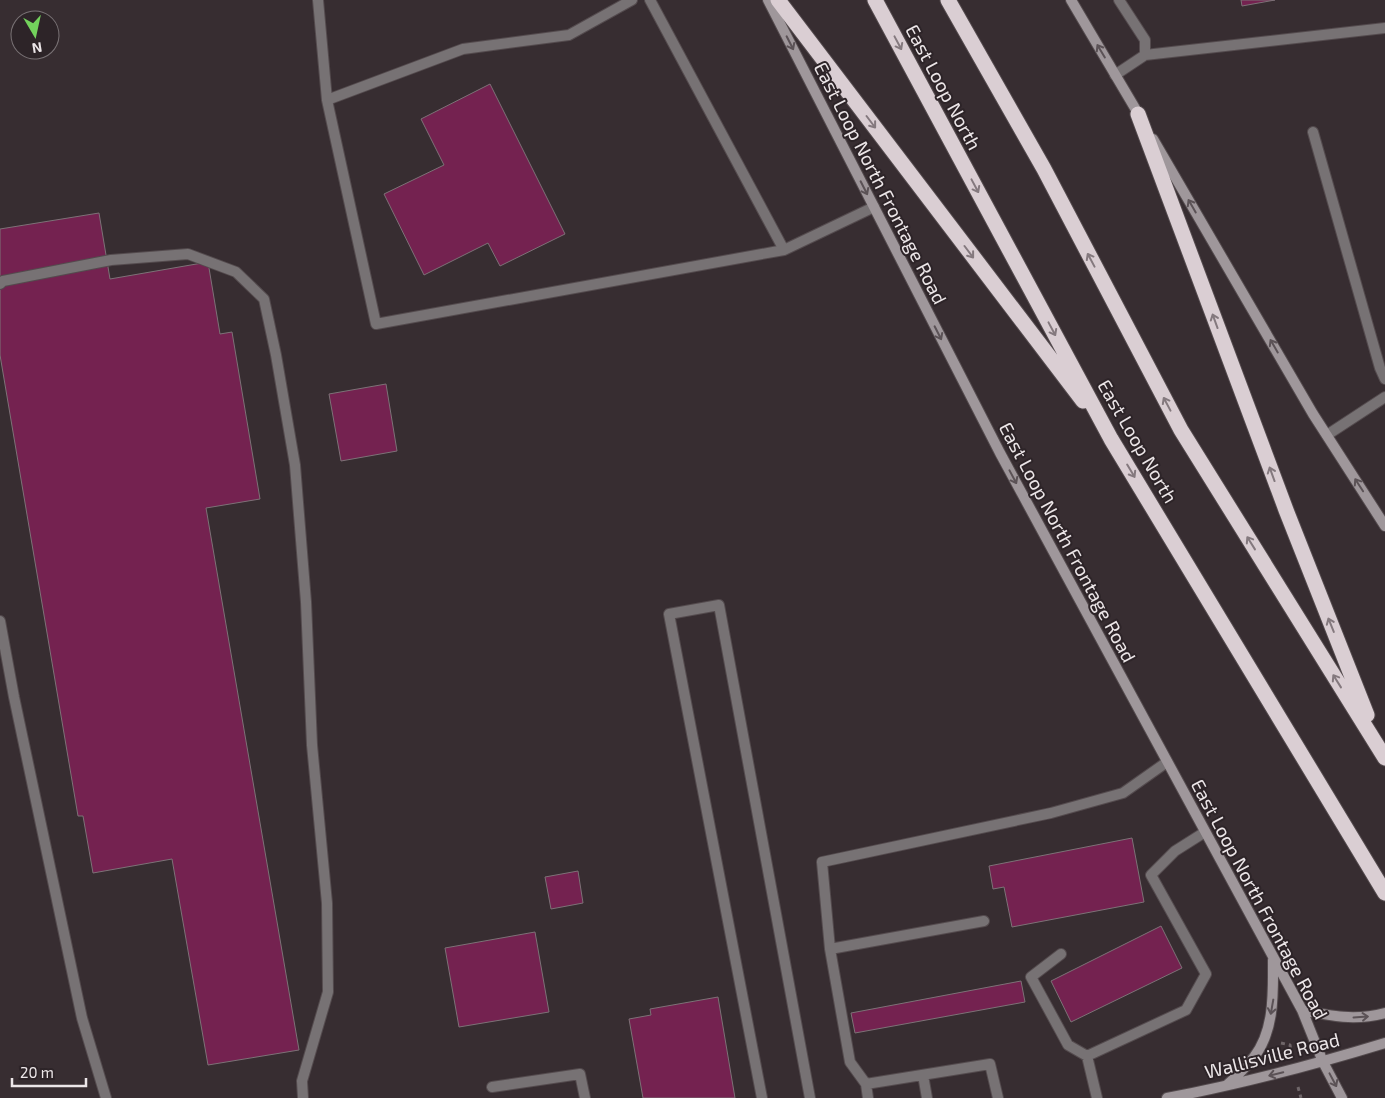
<svg xmlns="http://www.w3.org/2000/svg" width="1385" height="1098" font-family="'Exo 2',sans-serif">
  <style>
    .building { fill: #742250; stroke: #7d7277 }
    .lines { fill: none; stroke-linecap: round; stroke-linejoin: round }
    .service-casing { stroke: #544b4e; stroke-width: 12 }
    .secondary-casing { stroke: #544b4e; stroke-width: 12 }
    .motorway-casing { stroke: #544b4e; stroke-width: 17 }
    .path { stroke: #6f6669; stroke-width: 3; stroke-dasharray: 4 4; stroke-linecap: butt }
    .service { stroke: #777274; stroke-width: 10 }
    .secondary { stroke: #9f979b; stroke-width: 10 }
    .motorway { stroke: #daced3; stroke-width: 15 }
    .oneway { stroke: #5b5256 }
    .oneway2 { stroke: #84797e }
    .labels { text-anchor: middle; dominant-baseline: central; stroke-width: 4; stroke-linejoin: round; paint-order: stroke }
    .street-label { font-size: 19px; fill: #ece6e8; stroke: #2d2428 }
  </style>
  <rect width="100%" height="100%" fill="#372d31"/>
  <path class="building" d="M1241 0H1275L1242 6Z
    M490 84 565 234 500 266 488 243 424 275 384 194 444 165 421 119Z
    M99 213 110 279 208 262 220 334 232 332 260 499 206 508 299 1050 208 1065 172 859 93 873 83 816H78L0 355V229Z
    M386 384 397 451 341 461 329 394Z
    M1132 838 1144 902 1012 927 1004 887 993 889 989 866Z
    M578 871 583 903 551 909 545 877Z
    M1161 926 1182 968 1071 1022 1051 981Z
    M535 932 549 1012 459 1027 445 948Z
    M1021 981 1025 1002 855 1033 851 1013Z
    M718 997 735 1098H643L629 1019 651 1015 650 1009Z"/>
  <g class="lines">
    <g class="service-casing">
      <path id="service" d="M318 0 327 100 376 324 784 250 650 0
        M1145 55 1385 28
        M1115 75 1145 55V40L1119 0
        M327 100 463 49 569 35 632 0
        M1313 132 1380 368 1385 379
        M784 250 874 207
        M0 284 3 281 111 260 188 254 236 272 264 299 276 355 295 465 306 602 312 745 327 903 328 992 302 1081 303 1098
        M1327 435 1385 397
        M0 621 14 697 82 1018 106 1098
        M984 921 830 949 850 1062 866 1084 990 1064 998 1098
        M830 949 822 862 1051 813 1123 793 1167 762
        M1061 954 1031 977 1068 1045 1087 1056 1186 1010 1206 974 1151 875 1175 851 1205 832
        M1087 1056 1097 1098
        M923 1075 927 1098
        M866 1084 868 1098
        M492 1087 580 1074 585 1098
        M762 1098 669 614 719 605 810 1098"/>
    </g>
    <g class="secondary-casing">
      <path id="secondary" d="M768 0 1000 453 1302 1010 1323 1062 1342 1098
        M1071 0 1142 120
        M1153 139 1313 414 1385 526
        M1302 1010C1331 1016 1355 1021 1385 1013
        M1227 1085C1236 1077 1246 1067 1254 1057 1275 1030 1273 992 1273 960
        M1167 1098C1241 1084 1313 1065 1385 1043"/>
    </g>
    <g class="motorway-casing">
      <path id="motorway" d="M778 0 1083 401
        M875 0 1111 439 1385 893
        M948 0 1044 169 1181 430 1385 758
        M1138 114 1286 510 1367 715"/>
    </g>
    <path class="path" d="M1281 1043 1290 1045 1291 1052
      M1298 1087 1301 1098"/>
    <use href="#service" class="service"/>
    <use href="#secondary" class="secondary"/>
    <use href="#motorway" class="motorway"/>
  </g>
  <defs><path id="oneway-shaft" d="M-6 0H5M1.5-3L5.5 0L1.5 3" fill="none" stroke-width="1.6" stroke-linecap="round" stroke-linejoin="round" transform="scale(1.25)"/></defs>
  <g class="oneway">
    <use href="#oneway-shaft" transform="translate(790 43) rotate(63)"/>
    <use href="#oneway-shaft" transform="translate(1101 51) rotate(-121)"/>
    <use href="#oneway-shaft" transform="translate(864 188) rotate(63)"/>
    <use href="#oneway-shaft" transform="translate(1192 206) rotate(-120)"/>
    <use href="#oneway-shaft" transform="translate(938 333) rotate(63)"/>
    <use href="#oneway-shaft" transform="translate(1274 346) rotate(-120)"/>
    <use href="#oneway-shaft" transform="translate(1013 477) rotate(62)"/>
    <use href="#oneway-shaft" transform="translate(1359 485) rotate(-123)"/>
    <use href="#oneway-shaft" transform="translate(1272 1007) rotate(100)"/>
    <use href="#oneway-shaft" transform="translate(1361 1017) rotate(-4)"/>
    <use href="#oneway-shaft" transform="translate(1276 1074) rotate(166)"/>
    <use href="#oneway-shaft" transform="translate(1333 1080) rotate(62)"/>
  </g>
  <g class="oneway2">
    <use href="#oneway-shaft" transform="translate(898 43) rotate(62)"/>
    <use href="#oneway-shaft" transform="translate(871 122) rotate(53)"/>
    <use href="#oneway-shaft" transform="translate(975 186) rotate(62)"/>
    <use href="#oneway-shaft" transform="translate(969 252) rotate(53)"/>
    <use href="#oneway-shaft" transform="translate(1091 260) rotate(-118)"/>
    <use href="#oneway-shaft" transform="translate(1215 321) rotate(-110)"/>
    <use href="#oneway-shaft" transform="translate(1052 329) rotate(62)"/>
    <use href="#oneway-shaft" transform="translate(1167 404) rotate(-118)"/>
    <use href="#oneway-shaft" transform="translate(1131 471) rotate(59)"/>
    <use href="#oneway-shaft" transform="translate(1272 474) rotate(-110)"/>
    <use href="#oneway-shaft" transform="translate(1251 543) rotate(-122)"/>
    <use href="#oneway-shaft" transform="translate(1331 625) rotate(-112)"/>
    <use href="#oneway-shaft" transform="translate(1337 681) rotate(-122)"/>
  </g>
  <g class="labels">
    <g class="street-label">
      <text transform="translate(944 87) rotate(62)">East Loop North</text>
      <text transform="translate(881 183) rotate(63)">East Loop North Frontage Road</text>
      <text transform="translate(1138 441) rotate(60)">East Loop North</text>
      <text transform="translate(1068 542) rotate(62)">East Loop North Frontage Road</text>
      <text transform="translate(1260 899) rotate(62)">East Loop North Frontage Road</text>
      <text transform="translate(1272 1055) rotate(-14)">Wallisville Road</text>
    </g>
  </g>
  <g transform="translate(35 35) rotate(171)"><circle r="24" fill="#2d2428" stroke="#797275"/>
  <path d="M0-4L9 19L0 12L-9 19Z" fill="#73d25c"/>
  <text y="-8" font-size="14" font-weight="bold" text-anchor="middle" fill="#ece6e8">N</text>
  </g>
  <path d="M12 1078v8h74v-8" fill="none" stroke="#ece6e8" stroke-width="2.5"/>
  <text x="20" y="1078" font-size="15" fill="#ece6e8" stroke="#2d2428" stroke-width="4" paint-order="stroke">20 m</text>
</svg>
